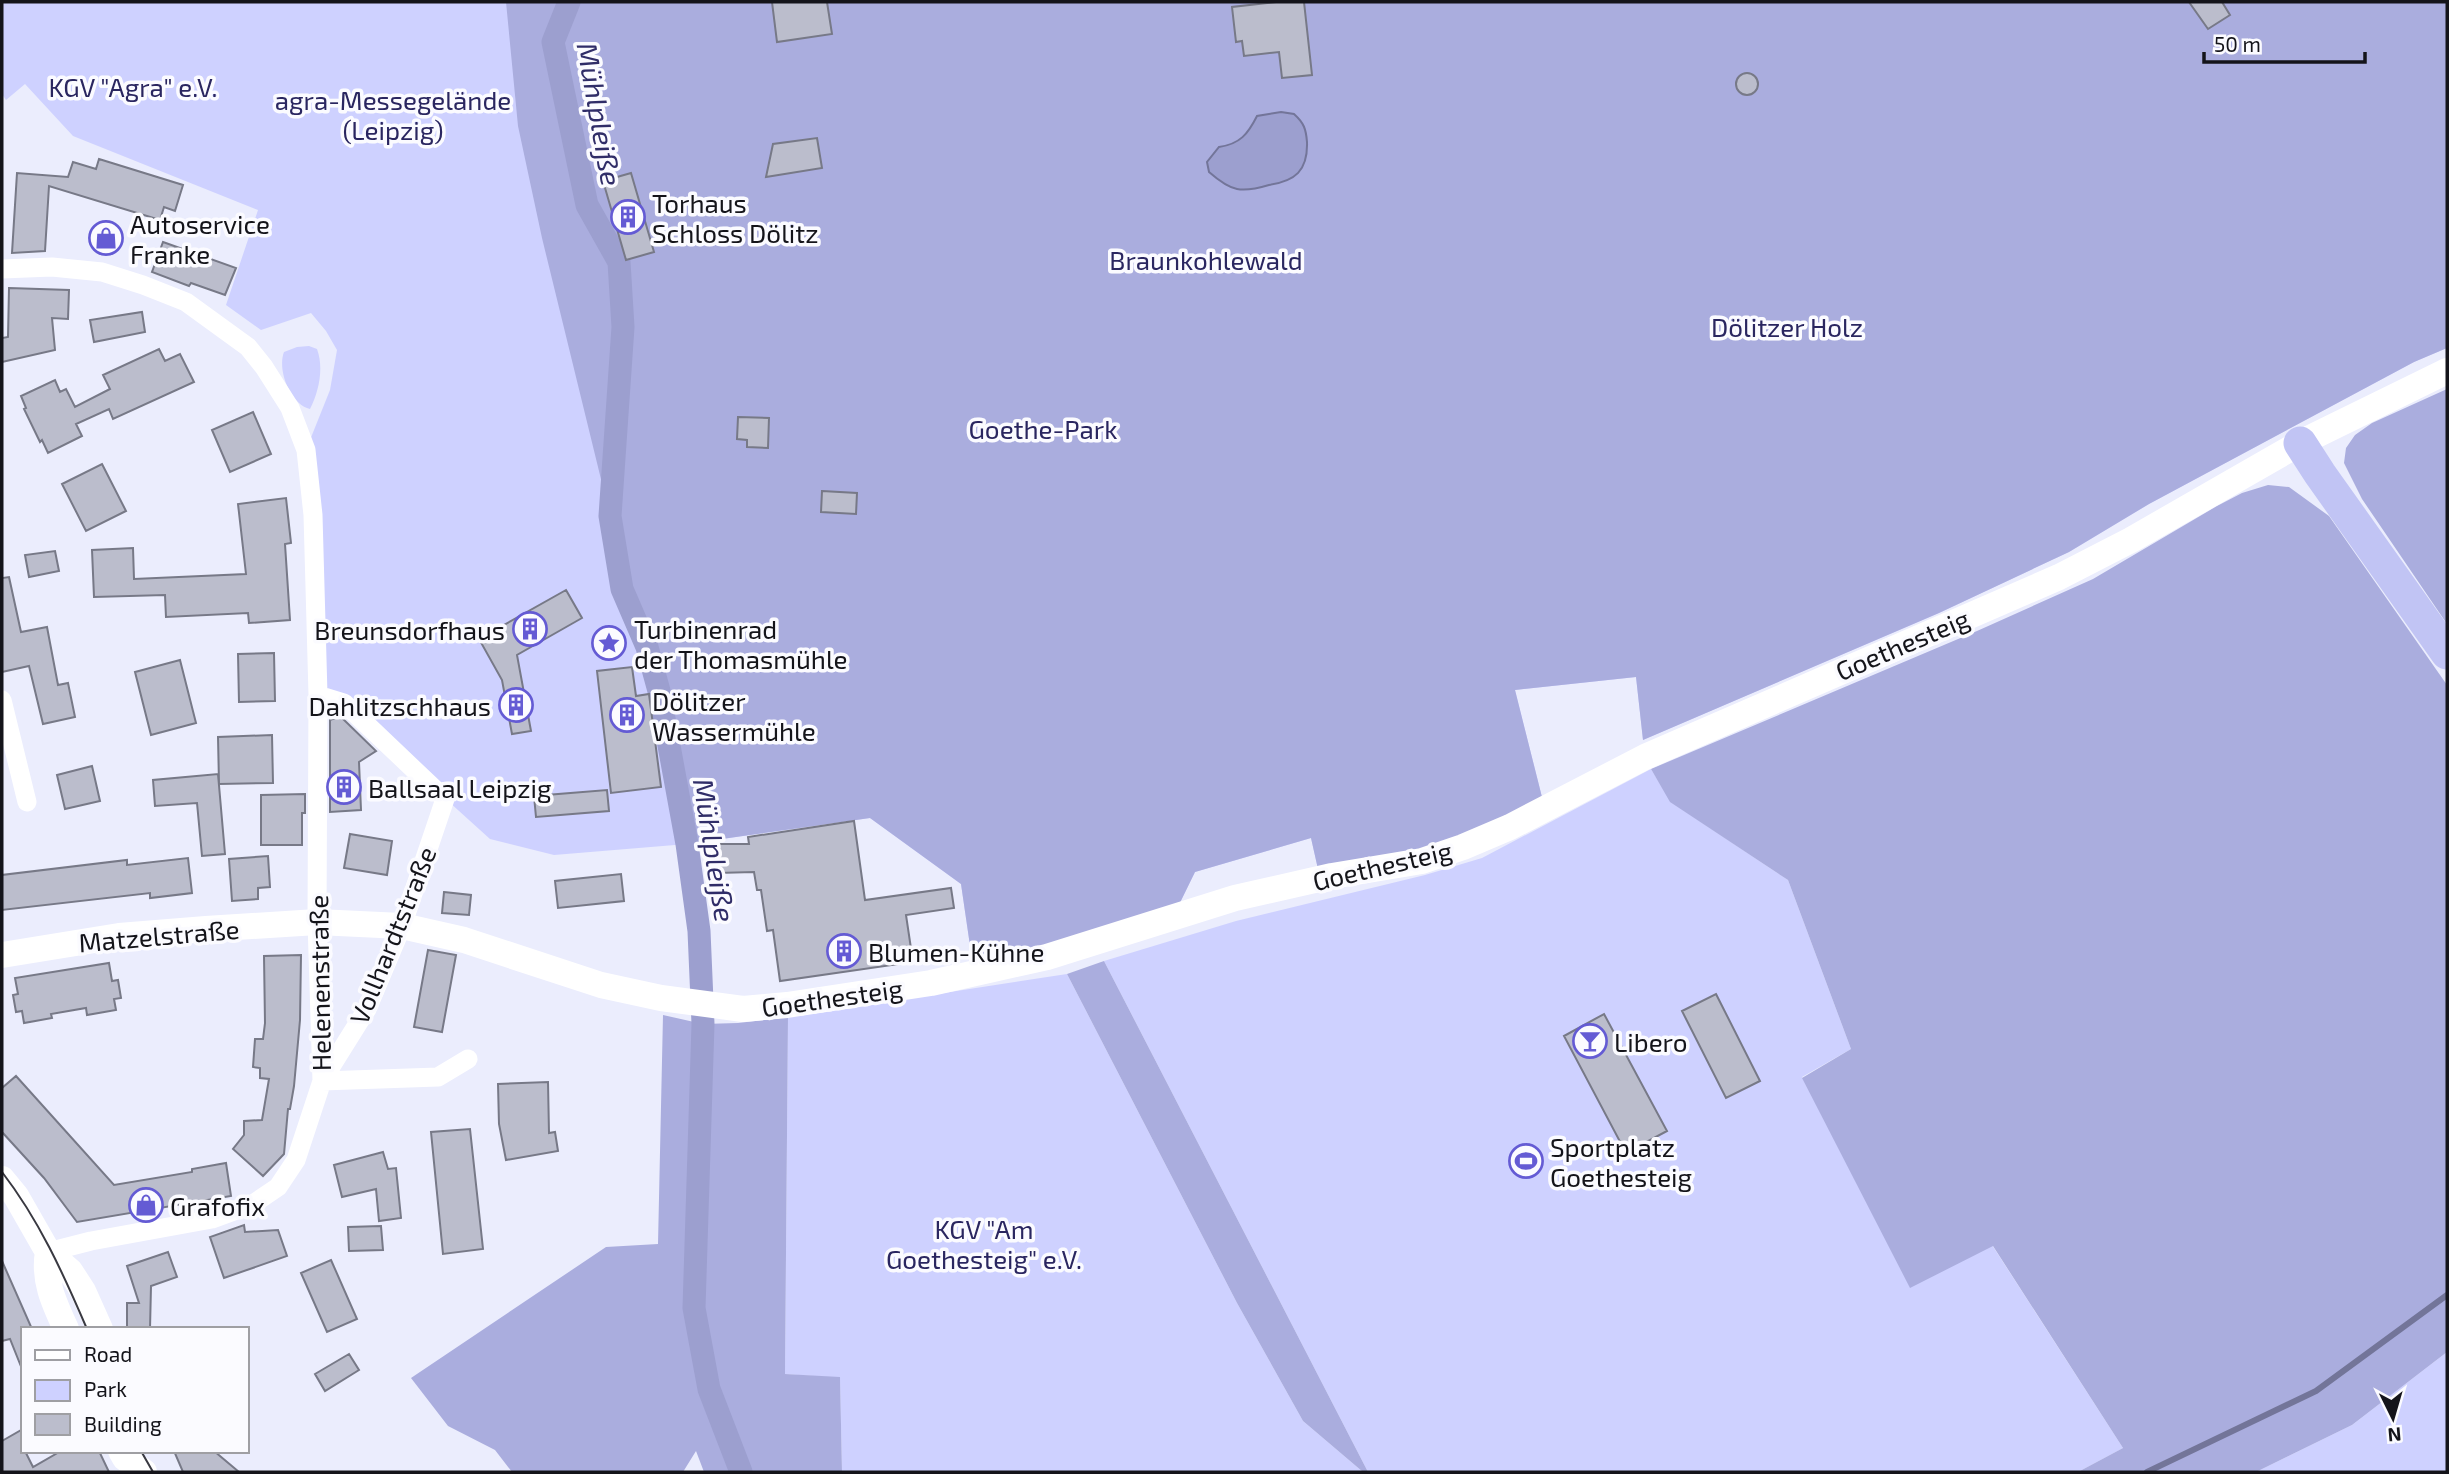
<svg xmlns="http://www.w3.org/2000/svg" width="2449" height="1474" font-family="'Exo 2',sans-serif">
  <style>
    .green { fill: #ced1ff }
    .forest { fill: #aaadde }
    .water { fill: #9c9fcf; stroke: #737599; stroke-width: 2 }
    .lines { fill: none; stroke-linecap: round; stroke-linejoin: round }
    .stream { stroke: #737599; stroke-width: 6 }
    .canal { stroke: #9c9fcf; stroke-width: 23 }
    .building { fill: #bbbdcc; stroke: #777987; stroke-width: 2 }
    .street { stroke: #fff; stroke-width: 19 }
    .secondary { stroke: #fff; stroke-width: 26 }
    .highway { stroke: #c1c4f4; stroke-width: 33 }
    .tram { stroke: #393941; stroke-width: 2 }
    .labels { text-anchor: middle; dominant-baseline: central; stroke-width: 7; stroke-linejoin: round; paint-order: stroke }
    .park-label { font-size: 26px; fill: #2a2660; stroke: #fbfbff }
    .poi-label { font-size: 26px; fill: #14141a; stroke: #fbfbff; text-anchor: start }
    .street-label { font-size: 26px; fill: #14141a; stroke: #fbfbff }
    .water-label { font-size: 28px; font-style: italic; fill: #302d68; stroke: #fbfbff }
  </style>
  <rect width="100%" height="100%" fill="#ebedfd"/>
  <path class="green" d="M2 2H2447V348L2414 362 2149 504 2069 552 1939 613 1643 740 1636 677 1515 690 1545 809 1320 878 1311 838 1195 872 1173 917 974 973 961 884 870 818 687 844 554 855 490 839 375 735 318 695 306 450 330 390 337 350 326 331 311 313 261 330 226 305 258 210 73 136 25 84 6 100 2 94Z
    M309 346 317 349C324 368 319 391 310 409 290 404 277 370 284 352L297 347Z
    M1651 769 1671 802 1788 880 1851 1049 1802 1077 1910 1287 1992 1245 2123 1448 2078 1472H1368L1104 961 1236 921 1425 875 1482 858Z
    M1067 974 1237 1303 1303 1421 1363 1472H842L840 1378 785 1374 788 1017Z
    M2447 1352V1472H2256L2352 1425Z"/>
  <path class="forest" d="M506 2H2447V348L2414 362 2149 504 2069 552 1939 613 1643 740 1636 677 1515 690 1545 809 1510 827 1320 878 1311 838 1195 872 1173 917 974 973 961 884 870 818 687 844 659 691 647 647 622 589 610 516 542 238 518 126Z
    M2447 389V624L2362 499 2344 463 2346 448 2355 435 2372 423Z
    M2268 485 2289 487 2329 516 2447 685V1352L2352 1425 2256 1472H2078L2123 1448 1993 1246 1910 1288 1802 1078 1851 1049 1788 880 1670 802 1651 769 1977 631 2093 579 2217 506 2242 493Z
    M1104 961 1368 1472H1363L1303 1421 1237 1303 1067 974Z
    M663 1015 703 1024 738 1023 788 1017 785 1374 840 1377 842 1472H704L696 1451 683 1472H512L495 1450 448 1426 411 1378 606 1247 658 1244Z"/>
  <path class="water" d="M1281 112 1294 114C1304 123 1306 129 1307 142 1308 171 1295 181 1269 185 1259 188 1248 191 1237 189 1227 187 1217 179 1209 172L1207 162 1219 147C1240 144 1248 134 1257 116Z"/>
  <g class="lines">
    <path class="stream" d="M2147 1472 2316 1391 2447 1295"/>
    <path class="canal" d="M569 2 553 42 587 205 619 262 623 327 610 516 622 589 647 647 659 691 687 844 699 931 703 1024 694 1308 709 1389 741 1472"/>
  </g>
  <path class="building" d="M772 2H827L832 34 777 42Z
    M1276 2H1304L1312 75 1282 78 1279 52 1244 56 1242 41 1236 42 1232 7Z
    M2189 2H2222L2230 15 2208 29Z
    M1736 84a11 11 0 1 1 22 0a11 11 0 1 1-22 0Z
    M817 138 822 168 766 177 773 144Z
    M99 159 183 185 175 211 164 207 160 220 49 186 45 251 12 253 17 173 68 177 73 162 96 169Z
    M631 173 654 252 626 260 603 181Z
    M163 242 236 268 225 295 191 283 189 286 152 272Z
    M9 288 69 290 68 319 52 318 55 350 2 362V338L8 337Z
    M142 312 145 332 94 342 90 320Z
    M159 349 165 361 180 354 194 382 113 419 109 409 76 424 82 436 48 453 42 440 40 442 24 409 26 408 21 396 55 380 60 392 66 389 75 407 110 389 103 375Z
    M253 412 271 454 230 472 212 430Z
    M738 417 769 418 768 448 747 447V440L737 439Z
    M102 464 126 511 86 531 62 484Z
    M822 491 857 493 856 514 821 512Z
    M286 498 291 543 285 544 290 620 249 623 248 613 166 617 165 595 94 597 92 550 133 548 134 579 246 574 238 504Z
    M55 551 59 571 29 577 25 555Z
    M9 577 21 632 47 627 58 685 68 683 75 717 43 724 29 666 2 672V578Z
    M566 590 582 618 517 655 531 731 512 734 502 680 479 639Z
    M274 653 275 701 239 702 238 654Z
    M180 660 196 723 151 735 135 672Z
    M632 667 636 696 649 694 661 787 611 793 597 671Z
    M340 716 376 751 359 762 361 810 330 812V720Z
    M272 735 273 783 219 784 218 737Z
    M92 766 100 801 65 809 57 775Z
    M218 774 225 854 202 856 197 803 155 806 153 780Z
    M607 790 609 811 536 817 534 796Z
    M305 794V813H302V845H261V795Z
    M854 821 865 900 951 888 954 908 906 915 913 962 780 981 773 930 767 931 761 890H757L754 872 717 873V844H749L748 837Z
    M350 834 392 841 387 875 344 868Z
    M268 856 270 887 258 888V899L232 901 229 859Z
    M188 858 192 893 150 898V893L2 910V875L127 860V865Z
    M621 874 624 901 558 908 555 881Z
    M444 892 471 895 469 915 442 913Z
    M428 950 456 955 442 1032 414 1027Z
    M301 955 300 1020 294 1086 290 1109H288L284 1154 263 1176 233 1149 244 1135V1121L262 1120 269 1079 260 1078V1068L253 1067 255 1039H263L265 1023 264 956Z
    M109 963 112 981 118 980 121 998 114 999 116 1010 87 1015 86 1008 51 1014 52 1018 24 1023 22 1011 16 1012 13 995 18 994 15 978Z
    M1716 994 1760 1081 1726 1098 1682 1011Z
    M1604 1014 1667 1131 1626 1153 1564 1036Z
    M16 1076 114 1185 192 1172V1169L226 1163 231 1196 77 1222 44 1178 2 1132V1088Z
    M548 1082 549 1133 555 1132 558 1151 506 1160 499 1124 498 1084Z
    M470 1129 483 1249 443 1254 431 1132Z
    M383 1152 388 1169 396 1168 401 1218 379 1221 376 1189 342 1197 334 1165Z
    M244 1225 245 1232 278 1230 287 1256 224 1278 210 1237Z
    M381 1226 383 1250 349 1251 348 1227Z
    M168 1252 177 1277 151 1286 150 1329H127V1303H139L127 1266Z
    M331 1260 357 1319 327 1332 301 1273Z
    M2 1261 32 1329H23L22 1369 10 1339 2 1341Z
    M349 1354 359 1370 325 1391 315 1374Z
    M23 1429V1451H25L33 1467 61 1451H99L109 1472H2V1441Z
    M174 1451H214L239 1472H183Z"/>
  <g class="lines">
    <path class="street" d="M2 269 52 267 102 272 143 285 186 302 248 347 264 367 290 408 306 450 313 515 318 695 317 922 322 1081 296 1160 278 1187 253 1204 212 1219 91 1241 48 1252
      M318 695 344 703 445 799 402 926 367 1009 322 1081
      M2 700 27 802
      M322 1081 438 1077 468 1059"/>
    <path class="secondary" d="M2 955 119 936 206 929 317 922 402 926 464 940 601 985 661 998 743 1009 787 1005 931 983 1047 957 1235 898 1332 876 1422 861 1463 847 1510 827 1645 757 2059 577 2131 540 2300 443 2447 371
      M2 1179 16 1196 48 1252 70 1271 83 1291 100 1329
      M48 1252C43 1280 54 1303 66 1329
      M121 1451 125 1458 144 1472"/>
    <path class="highway" d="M2300 443 2320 474 2447 653"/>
    <path class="tram" d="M2 1172C39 1220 63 1273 87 1329
      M141 1451 153 1472"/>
  </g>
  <defs>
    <g id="building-ring" transform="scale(1.75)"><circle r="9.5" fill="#fbfbff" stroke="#645bd4" stroke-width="1.5"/><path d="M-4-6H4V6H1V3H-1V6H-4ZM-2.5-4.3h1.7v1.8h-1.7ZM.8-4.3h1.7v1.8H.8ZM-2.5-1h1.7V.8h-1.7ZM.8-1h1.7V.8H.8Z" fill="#645bd4"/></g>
    <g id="shop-ring" transform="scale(1.75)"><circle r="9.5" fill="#fbfbff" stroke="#645bd4" stroke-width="1.5"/><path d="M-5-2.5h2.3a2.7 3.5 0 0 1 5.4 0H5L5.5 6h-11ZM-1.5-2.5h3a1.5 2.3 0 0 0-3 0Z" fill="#645bd4"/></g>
    <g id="sight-ring" transform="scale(1.75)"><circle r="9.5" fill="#fbfbff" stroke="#645bd4" stroke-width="1.5"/><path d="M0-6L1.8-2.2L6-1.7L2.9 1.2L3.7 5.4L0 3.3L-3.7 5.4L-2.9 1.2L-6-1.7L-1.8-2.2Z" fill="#645bd4"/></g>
    <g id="bar-ring" transform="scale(1.75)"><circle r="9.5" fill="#fbfbff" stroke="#645bd4" stroke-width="1.5"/><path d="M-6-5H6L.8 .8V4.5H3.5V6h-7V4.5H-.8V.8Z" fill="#645bd4"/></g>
    <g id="stadium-ring" transform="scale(1.75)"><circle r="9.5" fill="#fbfbff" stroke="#645bd4" stroke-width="1.5"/><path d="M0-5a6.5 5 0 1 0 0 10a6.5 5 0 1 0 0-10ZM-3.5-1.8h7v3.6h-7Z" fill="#645bd4"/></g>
  </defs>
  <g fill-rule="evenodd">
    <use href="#building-ring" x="628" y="217"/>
    <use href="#shop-ring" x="106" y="238"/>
    <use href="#building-ring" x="530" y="629"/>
    <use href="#sight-ring" x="609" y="643"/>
    <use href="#building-ring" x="516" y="705"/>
    <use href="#building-ring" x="627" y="715"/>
    <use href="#building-ring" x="344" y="787"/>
    <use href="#building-ring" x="844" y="951"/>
    <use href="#bar-ring" x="1590" y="1041"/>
    <use href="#stadium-ring" x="1526" y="1161"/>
    <use href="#shop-ring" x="146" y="1205"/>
  </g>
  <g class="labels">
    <g class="park-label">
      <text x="133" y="86">KGV "Agra" e.V.</text>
      <text x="393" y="99">agra-Messegelände<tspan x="393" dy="30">(Leipzig)</tspan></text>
      <text x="1206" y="259">Braunkohlewald</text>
      <text x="1787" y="326">Dölitzer Holz</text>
      <text x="1043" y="428">Goethe-Park</text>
      <text x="984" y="1228">KGV "Am<tspan x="984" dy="30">Goethesteig" e.V.</tspan></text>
    </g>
    <g class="poi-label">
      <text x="652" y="202">Torhaus<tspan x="652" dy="30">Schloss Dölitz</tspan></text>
      <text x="130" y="223">Autoservice<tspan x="130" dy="30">Franke</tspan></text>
      <text x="634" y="628">Turbinenrad<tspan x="634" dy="30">der Thomasmühle</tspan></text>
      <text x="505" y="629" text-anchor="end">Breunsdorfhaus</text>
      <text x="652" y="700">Dölitzer<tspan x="652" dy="30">Wassermühle</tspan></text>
      <text x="491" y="705" text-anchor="end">Dahlitzschhaus</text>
      <text x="368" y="787">Ballsaal Leipzig</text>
      <text x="868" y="951">Blumen-Kühne</text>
      <text x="1614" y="1041">Libero</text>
      <text x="1550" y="1146">Sportplatz<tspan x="1550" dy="30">Goethesteig</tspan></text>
      <text x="170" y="1205">Grafofix</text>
    </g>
    <g class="street-label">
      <text transform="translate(1902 644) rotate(-23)">Goethesteig</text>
      <text transform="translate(1382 865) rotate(-13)">Goethesteig</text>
      <text transform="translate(159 935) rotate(-5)">Matzelstraße</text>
      <text transform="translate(392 935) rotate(-68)">Vollhardtstraße</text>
      <text transform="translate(319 983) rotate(-91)">Helenenstraße</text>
      <text transform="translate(832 997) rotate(-8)">Goethesteig</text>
    </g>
    <g class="water-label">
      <text transform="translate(600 114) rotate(80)">Mühlpleiße</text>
      <text transform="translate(715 850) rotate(81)">Mühlpleiße</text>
    </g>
  </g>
  <rect width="2449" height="1474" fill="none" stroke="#14141a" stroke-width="7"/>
  <rect x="21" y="1327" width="228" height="126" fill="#fbfbff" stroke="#9f9fa3" stroke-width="2"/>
  <rect x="35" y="1350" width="35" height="10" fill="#ffffff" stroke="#9f9fa3" stroke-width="2"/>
  <text x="84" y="1362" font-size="21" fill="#14141a">Road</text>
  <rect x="35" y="1380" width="35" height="21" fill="#ced1ff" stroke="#9f9fa3" stroke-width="2"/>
  <text x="84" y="1397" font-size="21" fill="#14141a">Park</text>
  <rect x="35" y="1414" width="35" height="21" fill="#bbbdcc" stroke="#9f9fa3" stroke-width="2"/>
  <text x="84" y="1432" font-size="21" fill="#14141a">Building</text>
  <g transform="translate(2393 1418) rotate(175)" stroke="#fbfbff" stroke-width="5" paint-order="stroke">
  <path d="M0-5L12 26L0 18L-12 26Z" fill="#14141a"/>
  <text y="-10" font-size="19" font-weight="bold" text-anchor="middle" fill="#14141a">N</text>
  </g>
  <path d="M2204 52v10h161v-10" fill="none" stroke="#14141a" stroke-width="3.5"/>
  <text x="2214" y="52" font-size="21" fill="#14141a" stroke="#fbfbff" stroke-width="5" paint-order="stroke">50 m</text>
</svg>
